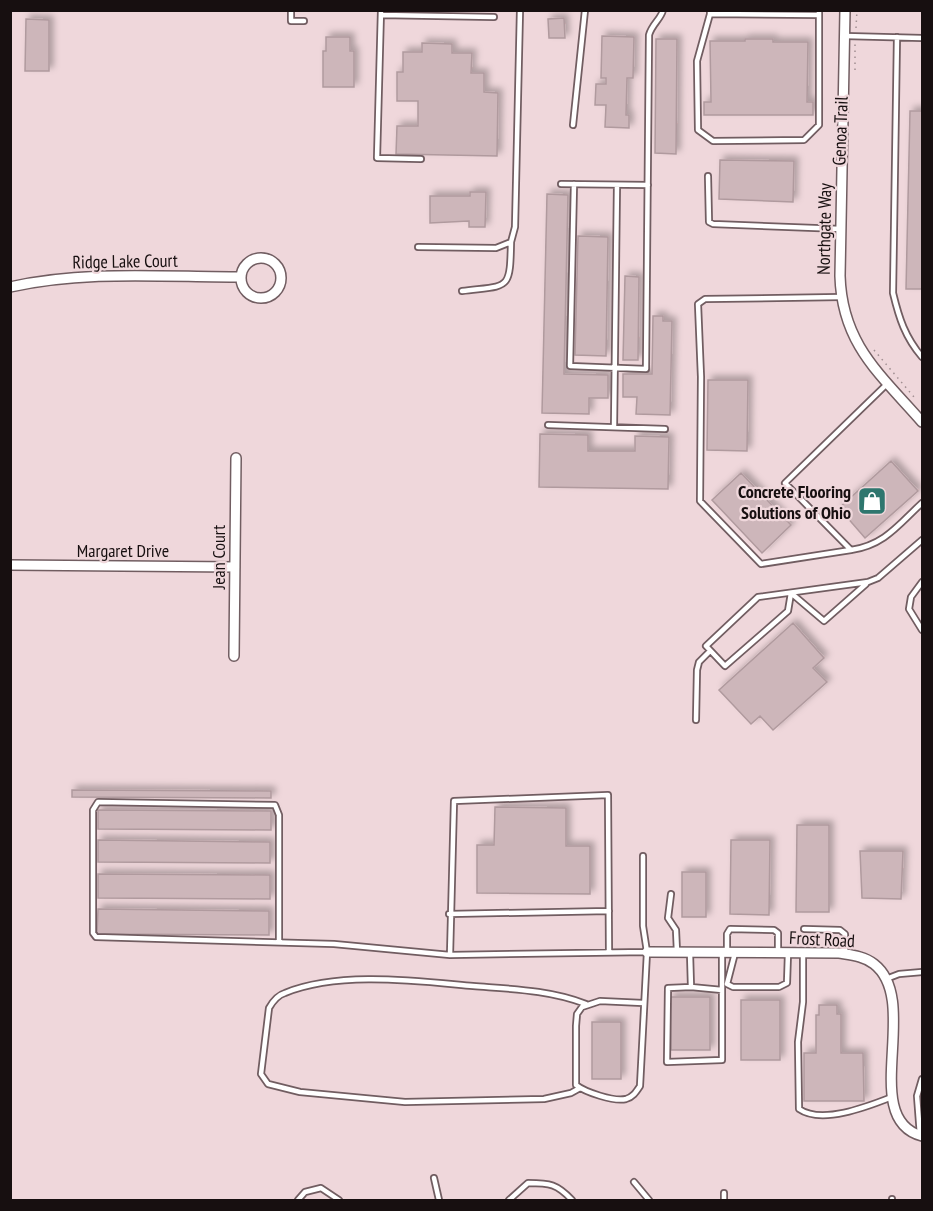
<svg xmlns="http://www.w3.org/2000/svg" width="933" height="1211" font-family="'PT Sans Narrow',sans-serif">
  <style>
    .building { fill: #cdb6ba; stroke: #b09a9e; stroke-width: 1.5; filter: url(#shadow) }
    .lines { fill: none; stroke-linecap: round; stroke-linejoin: round }
    .lane-casing { stroke: #715d61; stroke-width: 8 }
    .street-casing { stroke: #715d61; stroke-width: 12 }
    .path { stroke: #a18f92; stroke-width: 1.5; stroke-dasharray: 1.5 4.5; stroke-linecap: butt }
    .lane { stroke: #fff; stroke-width: 4.5 }
    .street { stroke: #fff; stroke-width: 9 }
    .labels { text-anchor: middle; dominant-baseline: central; stroke-width: 4.5; stroke-linejoin: round; paint-order: stroke }
    .street-label { font-size: 18px; fill: #170f10; stroke: #efd7db }
    .poi-label { font-size: 18px; font-weight: bold; fill: #170f10; stroke: #efd7db; text-anchor: end }
  </style>
  <defs>
    <filter id="shadow"><feDropShadow dx="4" dy="-4" stdDeviation="3" flood-color="#0004"/></filter>
  </defs>
  <rect width="100%" height="100%" fill="#efd7db"/>
  <path class="building" d="M564 18 565 38H549L548 19Z
    M26 19 49 20V71H25Z
    M602 36 634 37 633 78H627L626 115H629V128L605 127 606 105H595L596 84H606V78H601Z
    M326 37H350V51H354V87H323V51H326Z
    M656 39H677L676 154 655 153Z
    M745 39H773V42H808L807 102H813V115H704V102H711L710 41H745Z
    M422 43 452 44V53H472L471 73H484V92L498 93 497 156 396 154 397 126H418V101H397V72H403V52H422Z
    M910 111H922V289H906Z
    M720 160 794 161 793 202 719 199Z
    M470 192H486L485 227H469V221L430 223V196H470Z
    M547 194 568 195 564 374 608 375V398H589V414L542 413Z
    M578 236 608 237 606 356 575 355Z
    M625 276 639 277 638 360H623Z
    M653 316H663V321H672L670 415 636 414 637 397H623V374H652Z
    M708 380H748L747 451 707 450Z
    M540 434 588 435V451H635V436L669 437 668 489 539 487Z
    M891 461 918 491 865 538 839 508Z
    M741 473 791 525 762 553 712 500Z
    M793 623 824 658 813 668 827 682 773 730 760 716 751 724 719 690Z
    M72 790 271 791V798L72 797Z
    M495 807 566 808V846H590V894L477 893V845H494Z
    M98 810 271 811V830L98 829Z
    M797 825H829V912H796Z
    M98 840 270 842V863L98 862Z
    M731 840H770L769 915 730 914Z
    M860 851H903L901 899 862 898Z
    M682 872H706V917H682Z
    M98 874 270 875V899L98 898Z
    M98 909 269 911V935L97 934Z
    M670 997H710V1050H671Z
    M741 1000H780V1060H741Z
    M819 1005H837V1014H841V1053H863L864 1101H804V1053H816V1015H819Z
    M592 1022H621V1079H592Z"/>
  <g class="lines">
    <g class="lane-casing">
      <path id="lane" d="M291 10V21H304
        M381 10 377 158 421 159
        M710 10V14L819 15V10
        M710 14 697 61 698 130 713 141 804 140 819 125V15
        M381 15 494 17
        M845 36 922 38
        M897 37 893 293C899 318 905 337 922 357
        M573 125 585 10
        M708 176 709 222 713 224 841 229
        M561 184 648 185
        M574 184 570 366 646 369 649 35C652 24 661 19 663 10
        M418 247 496 248 511 242 515 227 520 10
        M462 291C509 285 510 292 511 242
        M841 297 705 299 698 304 701 377 700 501 761 564 851 550
        M888 383 785 483 851 550C885 545 899 524 922 503
        M548 425 665 429
        M614 427 617 185
        M922 582 911 597 909 609 922 630
        M791 593 788 611 725 666 706 646 758 597 868 582 878 578 922 540
        M791 593 824 621 866 584
        M696 720 697 670 699 662 710 651
        M643 856V926L647 952 640 1086C636 1092 633 1097 626 1099 614 1102 585 1092 576 1085V1026L577 1014 582 1007 600 1001 643 1003
        M671 894 668 918 676 930 677 952
        M449 914 609 911
        M804 929 840 930 845 934V954
        M279 942V815L275 805 98 802 93 810V933L96 937 334 944 450 955 647 952
        M727 952V934L730 929 774 930 778 933V953
        M690 953 691 987 668 988 667 1062 722 1060V953
        M735 953 727 984 733 987H779L787 983 788 953
        M803 953V1002L798 1042 799 1109C822 1125 869 1106 892 1097
        M450 955 454 801 608 795 609 952
        M886 979 899 974 922 972
        M691 987 722 990
        M580 1088 571 1093 544 1099 405 1102 300 1092 268 1084 261 1074 269 1008C273 1001 278 995 285 993 339 971 416 981 473 986 511 989 551 990 586 1004
        M920 1135 917 1096 922 1079
        M434 1178 439 1200
        M634 1182 649 1200
        M724 1193V1200
        M892 1199V1200
        M298 1200 305 1192 321 1188 339 1200
        M509 1200 528 1183C550 1183 557 1184 572 1200"/>
    </g>
    <g class="street-casing">
      <path id="street" d="M845 10 840 276C842 344 880 374 922 422
        M241 278a20 20 0 1 1 40 0a20 20 0 1 1-40 0Z
        M10 287C85 270 164 277 240 277
        M10 565 235 567
        M234 656 236 458
        M647 952 839 953C851 955 864 956 874 964 922 1001 858 1119 922 1136"/>
    </g>
    <path class="path" d="M856 28 857 10
      M855 70V44
      M874 350 914 397"/>
    <use href="#lane" class="lane"/>
    <use href="#street" class="street"/>
  </g>
  <defs>
    <g id="shop-square" transform="scale(1.5)"><rect x="-9" y="-9" width="18" height="18" rx="4" fill="#2e766e" stroke="#efd7db"/><path d="M-5-2.5h2.3a2.7 3.5 0 0 1 5.4 0H5L5.5 6h-11ZM-1.5-2.5h3a1.5 2.3 0 0 0-3 0Z" fill="#fff"/></g>
  </defs>
  <g fill-rule="evenodd">
    <use href="#shop-square" x="872" y="501"/>
  </g>
  <g class="labels">
    <g class="street-label">
      <text transform="translate(840 131) rotate(-88)">Genoa Trail</text>
      <text transform="translate(824 229) rotate(-89)">Northgate Way</text>
      <text transform="translate(125 261) rotate(-1)">Ridge Lake Court</text>
      <text x="123" y="550">Margaret Drive</text>
      <text transform="translate(218 557) rotate(-90)">Jean Court</text>
      <text transform="translate(822 939) rotate(3)">Frost Road</text>
    </g>
    <g class="poi-label">
      <text x="851" y="491">Concrete Flooring<tspan x="851" dy="21">Solutions of Ohio</tspan></text>
    </g>
  </g>
  <rect width="933" height="1211" fill="none" stroke="#170f10" stroke-width="24"/>
</svg>
